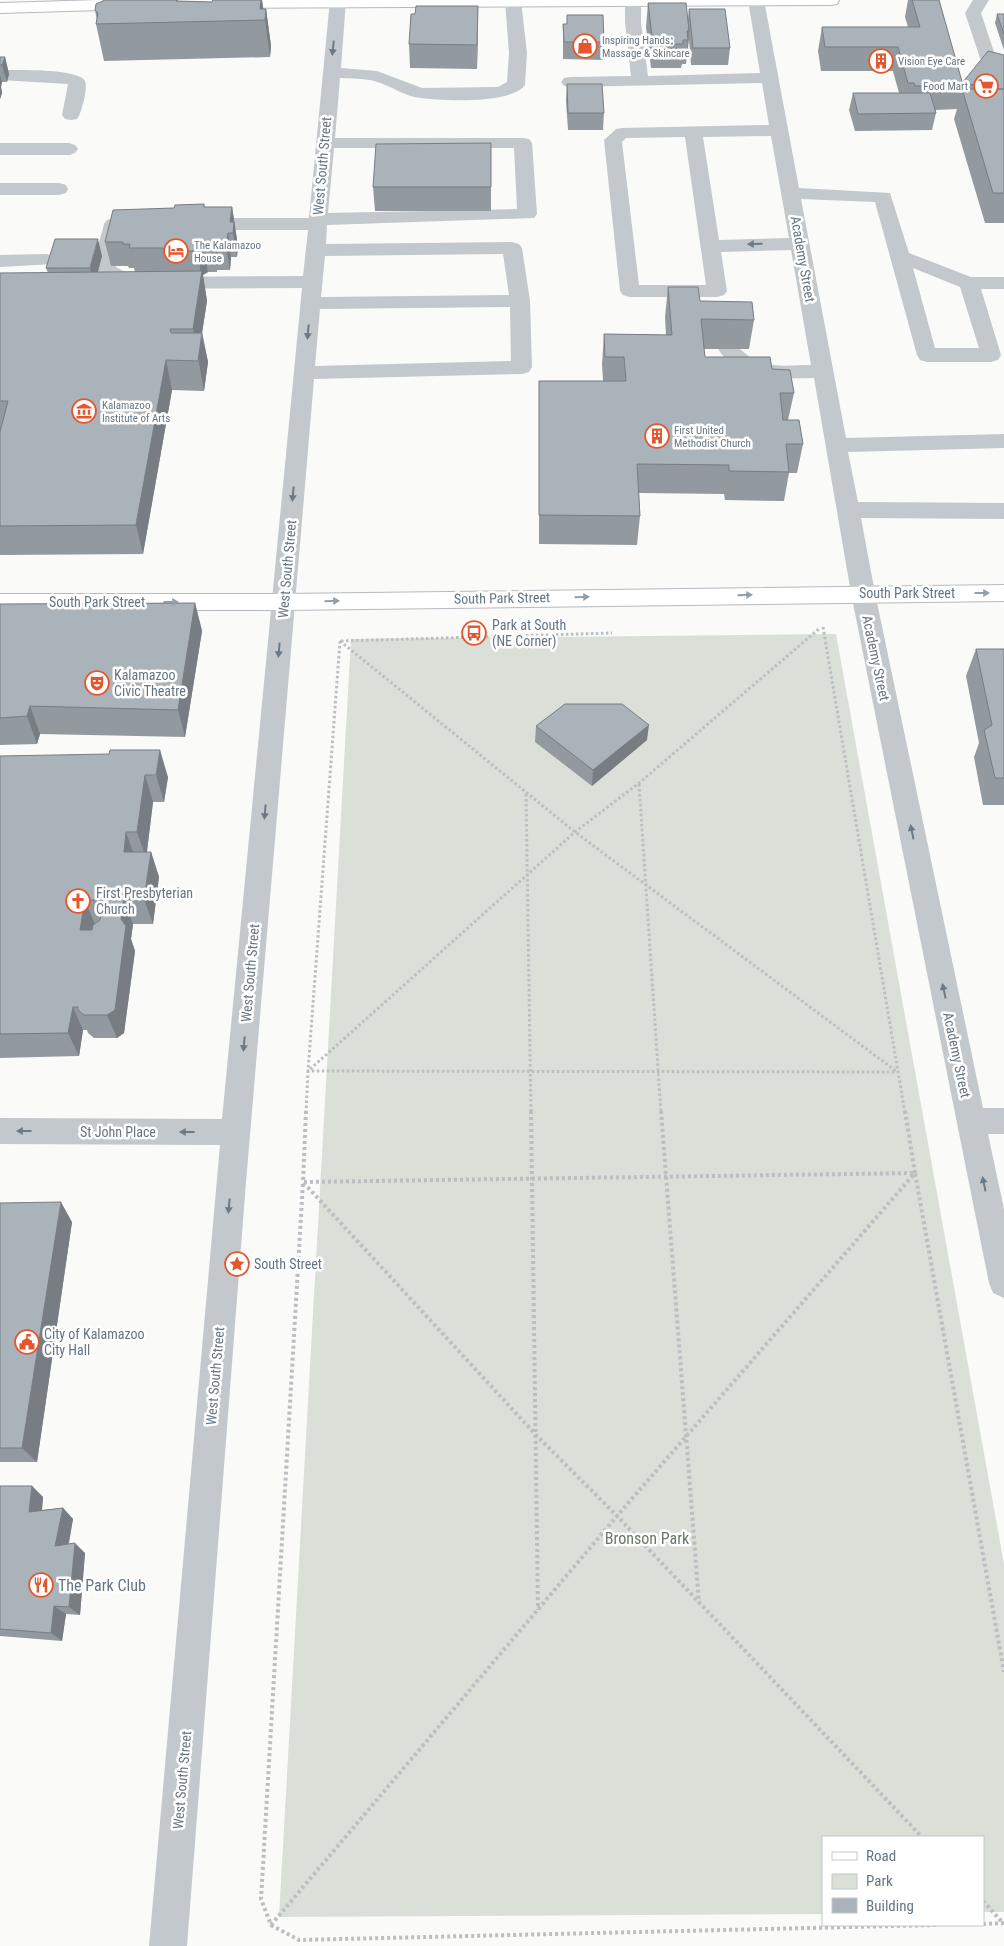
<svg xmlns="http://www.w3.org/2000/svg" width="1004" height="1946" font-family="'Roboto Condensed',sans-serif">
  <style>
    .green { fill: #dadfd7 }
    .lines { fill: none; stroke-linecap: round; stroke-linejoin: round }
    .major-casing { stroke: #b5babe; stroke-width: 2 }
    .path-far1 { stroke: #bbbfc2; stroke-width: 3; stroke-dasharray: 2.5 2.5; stroke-linecap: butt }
    .path { stroke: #bbbfc2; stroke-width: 4; stroke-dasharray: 3 3; stroke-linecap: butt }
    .minor { fill: #c3c8cc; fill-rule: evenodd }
    .major { fill: #fff; fill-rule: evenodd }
    .wall { fill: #929a9f }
    .shaded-wall { fill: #777d82 }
    .building { fill: #aab3b9; stroke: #777d82; fill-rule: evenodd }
    .oneway { fill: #6a7a87 }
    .oneway2 { fill: #939fa8 }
    .labels { text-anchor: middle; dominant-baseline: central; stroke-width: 5; stroke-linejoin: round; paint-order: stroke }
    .far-poi-label { font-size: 11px; fill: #657683; stroke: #fff; text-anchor: start }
    .street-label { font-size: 14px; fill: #657683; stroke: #fff }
    .poi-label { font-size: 14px; fill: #657683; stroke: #fff; text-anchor: start }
    .near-park-label { font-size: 16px; fill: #687a64; stroke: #fff }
    .near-poi-label { font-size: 16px; fill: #657683; stroke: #fff; text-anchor: start }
  </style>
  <rect width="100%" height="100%" fill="#fafaf8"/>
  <path class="green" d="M836 634 1004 1564V1912H983V1837H823V1914L279 1917 351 639Z"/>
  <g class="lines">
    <g class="major-casing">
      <path id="major" d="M100 0H139L143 4 141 8 135 9 0 13V3Z
        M219 0H839L837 4 831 5 225 8 219 7 217 3Z
        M1004 585V601L284 610H0V594H284Z"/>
    </g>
    <path class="path-far1" d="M823 627 905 1113
      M340 641 308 1071 897 1072
      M340 641 575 832 896 1071
      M341 641 612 633
      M639 784 661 1113
      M526 794 531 1113
      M306 1113 308 1071 575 832 639 783 820 628"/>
    <path class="path" d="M306 1111 303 1182 536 1435 617 1516 922 1837
      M531 1111 538 1610
      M661 1111 699 1603
      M983 1901 1003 1923
      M983 1924 1004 1923
      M271 1925 617 1516 915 1173 905 1111
      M936 1925 299 1940 271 1925 261 1899 303 1182 915 1173 1004 1672"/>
    <path class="minor" d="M330 0H346L341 68 377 71 422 88 498 87 507 82 509 53 505 1H521L527 53 525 85C512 104 443 101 421 98 405 97 390 85 374 81 363 78 351 79 340 78L335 138H523L529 139 532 143 537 214 534 218 327 225 326 244 512 242 519 244 522 248 530 301 532 367 529 372 522 374 314 379 246 1182 187 1946H149L220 1145 0 1144V1118L222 1119 302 288 130 289 99 274C91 262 101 238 104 224L107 220 114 218 130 220 133 224 130 228 122 230 116 267 134 277 303 276 308 230H198L191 228 188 224 191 220 198 218H309ZM334 148H514L517 209 328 213ZM503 254 509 295 321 297 325 256ZM510 307 511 361 315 366 320 309Z
      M625 0 641 1V22L648 76 760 73 748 0H764L799 188 890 193 909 253 971 277H1004V289H981L1001 355 998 360 991 362H927L920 360 917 355 875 202 801 199 846 438 1004 434V448L848 452 858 502 1004 503V519L861 518 875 593 983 1108H1004V1134H988L1004 1209V1298L993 1293 989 1283 851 593 814 378 768 379C749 374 729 367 718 349L721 344C738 340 743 356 757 361 774 368 793 365 811 365L791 250 721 252 727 291 724 295 717 297H630L623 295 620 291 604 140 616 129 622 128 769 125 762 83 570 87 564 86 561 82 564 78 570 77 631 76 625 22ZM771 136 789 238 719 240 703 137ZM685 137 706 285H639L622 142 626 138ZM913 268 960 287 979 348H935Z
      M973 0H989L981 13 994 52 1004 57V68L984 62 980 58 965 13Z
      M0 70C14 70 79 68 85 81 87 85 85 95 84 100 82 107 81 113 77 119L71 120 65 119 62 115 68 84 0 80Z
      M0 143H69L75 145 78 149 75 153 69 155H0Z
      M0 183H59L66 185 68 189 66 193 59 195H0Z
      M47 254 54 256 57 260 54 264 0 267V255Z"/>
    <use href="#major" class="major"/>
  </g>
  <path class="wall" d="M178 0V1L212 2 213 0H262L263 9H266L271 46 270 57 104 61 96 24 97 20 95 10Z
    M908 0H939L962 83 963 82 1004 55V223H985L954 119 957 109 935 110 936 113 932 130 855 131 849 110 853 93H899L893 71H821L818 51 822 27H908L905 17Z
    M648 3 688 18 689 9 730 48 728 65H691L689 40 686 64H682L681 68H651L646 27Z
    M478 6 477 69 410 68 409 44 415 14Z
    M997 14H1004V50L995 23Z
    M563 24 604 42 603 60 563 59Z
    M0 57H5L9 74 7 82H2L1 87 2 93 0 99Z
    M567 84 604 113 603 130H568L566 101Z
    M491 143V211H375L373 187Z
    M204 204 205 207H232L238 246 237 257H231L230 270H217V272H208L203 275 207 301 202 333 208 362 204 391 172 390 143 554 0 555V273H48L46 268 102 256 98 272H135L134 268H129L128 266H111L105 242 174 208Z
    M668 287 700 301 754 320 749 349H704L705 357 772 369 794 393 788 420 803 444 797 473H789L784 501 725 500 724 494 639 493 640 516 637 545 539 544V381H603L602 364 604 334 666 335 665 317Z
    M195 603 202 631 185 737 40 734 37 744 0 745V604Z
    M976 649H1004V805H983L974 757 979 743 966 676Z
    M536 726 647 740 592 786 535 742Z
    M0 756 168 777 164 802H153L147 852H151L159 877 153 924H133L131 939 135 951 124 1033 117 1038H94L88 1033 87 1030H83L79 1056 0 1058Z
    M0 1203 72 1222 37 1462H0Z
    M0 1486H32L43 1497 42 1510 63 1508 73 1519 69 1544 85 1553 80 1615 66 1614 62 1641 0 1636Z"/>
  <path class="shaded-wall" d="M261 0H262L265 20 260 9Z
    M478 6V30L477 69V45Z
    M266 9 271 46 270 57 265 20Z
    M689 30 687 54H686L688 40 687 31Z
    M5 57 9 74 7 82 2 65Z
    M0 75 2 82 1 87 2 93 0 99Z
    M232 207 238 246 237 257 233 233 230 222Z
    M228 233 231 257 230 270 226 245Z
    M98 239 102 256 94 285 90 268Z
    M203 248 208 272 203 275 207 301 202 333 208 362 204 391 193 329 201 274 197 251Z
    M166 360 172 390 143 554 136 525Z
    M195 603 202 631 185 737 178 710Z
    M30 706 40 734 37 744 27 716Z
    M649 725 647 740 592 786 593 770Z
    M160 750 168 777 164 802 156 775Z
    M145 775 153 802 146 858 137 832Z
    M126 832 135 858 124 852Z
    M151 852 159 877 153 924 144 899Z
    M124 899 133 924 131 939 135 951 124 1033 117 1038 107 1015Z
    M85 900 95 925 91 955 80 930Z
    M73 1007 83 1030 79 1056 68 1033Z
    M61 1202 72 1222 37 1462 22 1448Z
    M32 1486 43 1497 41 1522 29 1512Z
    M63 1508 73 1519 66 1555 55 1546Z
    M75 1543 85 1553 80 1615 69 1607Z
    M54 1606 66 1614 62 1641 51 1633Z"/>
  <path class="building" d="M105 0H177L176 1 212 2 213 0H261L260 9H266L265 20 96 24 98 13 95 10 96 4Z
    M912 0H939L963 85 915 86 914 83H908L898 47H825L822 27H920Z
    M648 3H686L689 30 687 31 688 40H683V44H653Z
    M416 6H478L477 45 409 44 411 14H415Z
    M689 9H725L730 48H693Z
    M997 14H1004V34Z
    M567 15H603L604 42H564L563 24H567Z
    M988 51 1004 55V89H988L963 82Z
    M0 57H5L2 65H0Z
    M567 84H602L604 113H568Z
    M962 89H1004V193H993Z
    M853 93H930L936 113 858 114Z
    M491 143V187H373L376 144Z
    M204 204V207H232L230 222H234L233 233H228L226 245 213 246V248H203L197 251H188L181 248H129L130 244H123V242H105L113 210 174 208 175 205Z
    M55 239H98L90 268H46Z
    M202 271 193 329H170L171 333H202L198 361 166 360 136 525 0 526V432L8 401H0V273Z
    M668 287H698L700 301 752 302 754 320 701 319 705 357H770L772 369 790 370 794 393H780L783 420H799L803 444H786L789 472 729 471V465L637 464 640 516 539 515V381H626L624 357H605L604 334 672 335Z
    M195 603 178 710 30 706 27 716 0 718V604Z
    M976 649H1004V778H995L984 730 992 725Z
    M565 704H622L649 725 593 770 536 726Z
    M110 750H160L156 775H145L137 832H126L124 852H151L144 899H124L121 919 126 926 115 1010 107 1015H84L78 1010V1007H73L68 1033 0 1034V756L109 754ZM85 900H103L100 920 93 925 92 930H80Z
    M61 1202 22 1448H0V1203Z
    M0 1486H32L29 1512 63 1508 55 1546 75 1543 69 1607 54 1606 51 1633 0 1629Z"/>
  <defs><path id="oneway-solid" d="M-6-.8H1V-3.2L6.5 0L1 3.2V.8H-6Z" transform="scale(1.25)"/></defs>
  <g class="oneway">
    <use href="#oneway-solid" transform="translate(333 48) rotate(96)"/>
    <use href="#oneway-solid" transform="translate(755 244) rotate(179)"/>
    <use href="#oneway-solid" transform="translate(308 332) rotate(95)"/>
    <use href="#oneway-solid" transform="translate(293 494) rotate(95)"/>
    <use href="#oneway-solid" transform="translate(279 650) rotate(95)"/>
    <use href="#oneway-solid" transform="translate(265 812) rotate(95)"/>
    <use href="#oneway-solid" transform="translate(912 832) rotate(-102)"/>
    <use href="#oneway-solid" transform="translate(944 991) rotate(-102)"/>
    <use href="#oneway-solid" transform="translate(244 1044) rotate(95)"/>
    <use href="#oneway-solid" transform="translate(24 1131) rotate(-180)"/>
    <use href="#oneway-solid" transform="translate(187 1132) rotate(-180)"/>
    <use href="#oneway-solid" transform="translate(984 1184) rotate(-102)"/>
    <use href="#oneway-solid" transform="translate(229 1206) rotate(95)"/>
  </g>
  <g class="oneway2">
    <use href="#oneway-solid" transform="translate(982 593)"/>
    <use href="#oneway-solid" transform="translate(745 595) rotate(-1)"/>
    <use href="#oneway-solid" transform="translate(582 597) rotate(-1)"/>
    <use href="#oneway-solid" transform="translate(332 601) rotate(-1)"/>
    <use href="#oneway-solid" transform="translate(171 602)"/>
  </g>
  <defs>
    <g id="shop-ring" transform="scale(1.25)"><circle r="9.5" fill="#fff" stroke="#e4572e" stroke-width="1.5"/><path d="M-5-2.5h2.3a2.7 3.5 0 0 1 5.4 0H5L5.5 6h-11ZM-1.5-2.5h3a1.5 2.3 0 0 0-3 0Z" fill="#e4572e"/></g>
    <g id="building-ring" transform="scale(1.25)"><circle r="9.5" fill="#fff" stroke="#e4572e" stroke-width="1.5"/><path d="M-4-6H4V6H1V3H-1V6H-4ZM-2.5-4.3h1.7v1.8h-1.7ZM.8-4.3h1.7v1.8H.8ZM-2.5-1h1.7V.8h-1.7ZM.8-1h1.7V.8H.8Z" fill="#e4572e"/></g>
    <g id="supermarket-ring" transform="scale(1.25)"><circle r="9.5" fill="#fff" stroke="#e4572e" stroke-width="1.5"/><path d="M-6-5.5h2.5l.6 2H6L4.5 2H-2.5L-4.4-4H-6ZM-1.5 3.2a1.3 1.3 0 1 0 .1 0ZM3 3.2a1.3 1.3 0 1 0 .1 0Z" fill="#e4572e"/></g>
    <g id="hotel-ring" transform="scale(1.25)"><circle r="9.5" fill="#fff" stroke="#e4572e" stroke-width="1.5"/><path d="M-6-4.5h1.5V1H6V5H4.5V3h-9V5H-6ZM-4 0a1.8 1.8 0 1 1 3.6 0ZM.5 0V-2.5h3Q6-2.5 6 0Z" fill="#e4572e"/></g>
    <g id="museum-ring" transform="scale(1.25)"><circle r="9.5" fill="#fff" stroke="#e4572e" stroke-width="1.5"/><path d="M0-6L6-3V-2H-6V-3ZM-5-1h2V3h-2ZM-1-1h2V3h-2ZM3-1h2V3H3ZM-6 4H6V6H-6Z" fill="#e4572e"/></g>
    <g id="bus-ring" transform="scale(1.25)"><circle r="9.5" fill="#fff" stroke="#e4572e" stroke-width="1.5"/><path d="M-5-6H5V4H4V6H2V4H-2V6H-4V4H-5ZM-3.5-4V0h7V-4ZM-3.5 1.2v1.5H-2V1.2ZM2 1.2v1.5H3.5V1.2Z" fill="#e4572e"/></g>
    <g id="theatre-ring" transform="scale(1.25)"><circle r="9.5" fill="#fff" stroke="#e4572e" stroke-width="1.5"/><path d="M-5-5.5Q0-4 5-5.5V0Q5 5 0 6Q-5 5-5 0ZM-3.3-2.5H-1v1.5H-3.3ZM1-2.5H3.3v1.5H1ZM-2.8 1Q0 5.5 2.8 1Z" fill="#e4572e"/></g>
    <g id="church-ring" transform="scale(1.25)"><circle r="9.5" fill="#fff" stroke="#e4572e" stroke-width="1.5"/><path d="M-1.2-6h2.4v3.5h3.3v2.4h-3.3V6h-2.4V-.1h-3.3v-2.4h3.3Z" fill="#e4572e"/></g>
    <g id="sight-ring" transform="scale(1.25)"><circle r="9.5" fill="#fff" stroke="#e4572e" stroke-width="1.5"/><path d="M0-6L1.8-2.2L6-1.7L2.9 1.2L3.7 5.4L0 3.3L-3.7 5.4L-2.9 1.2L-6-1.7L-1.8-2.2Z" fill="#e4572e"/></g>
    <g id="civic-ring" transform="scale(1.25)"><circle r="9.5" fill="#fff" stroke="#e4572e" stroke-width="1.5"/><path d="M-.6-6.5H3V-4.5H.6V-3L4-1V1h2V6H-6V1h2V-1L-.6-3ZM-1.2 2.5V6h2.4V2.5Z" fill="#e4572e"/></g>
    <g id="restaurant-ring" transform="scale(1.25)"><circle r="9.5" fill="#fff" stroke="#e4572e" stroke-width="1.5"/><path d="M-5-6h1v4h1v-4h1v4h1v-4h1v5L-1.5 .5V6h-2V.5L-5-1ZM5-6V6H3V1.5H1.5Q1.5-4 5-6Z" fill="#e4572e"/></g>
  </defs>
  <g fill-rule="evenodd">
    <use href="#shop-ring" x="585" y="46"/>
    <use href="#building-ring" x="881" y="61"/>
    <use href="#supermarket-ring" x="986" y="86"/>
    <use href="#hotel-ring" x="176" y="251"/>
    <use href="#museum-ring" x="84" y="411"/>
    <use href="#building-ring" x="657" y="436"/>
    <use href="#bus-ring" x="474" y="633"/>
    <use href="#theatre-ring" x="97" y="683"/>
    <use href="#church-ring" x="78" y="901"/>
    <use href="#sight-ring" x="237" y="1264"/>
    <use href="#civic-ring" x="27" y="1342"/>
    <use href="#restaurant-ring" x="41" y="1585"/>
  </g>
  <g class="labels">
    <g class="far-poi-label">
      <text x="602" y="40">Inspiring Hands:<tspan x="602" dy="13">Massage &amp; Skincare</tspan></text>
      <text x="898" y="61">Vision Eye Care</text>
      <text x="968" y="86" text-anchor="end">Food Mart</text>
      <text x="194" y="245">The Kalamazoo<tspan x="194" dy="13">House</tspan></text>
      <text x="102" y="405">Kalamazoo<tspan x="102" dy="13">Institute of Arts</tspan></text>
      <text x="674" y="430">First United<tspan x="674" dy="13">Methodist Church</tspan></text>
    </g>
    <g class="street-label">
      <text transform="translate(322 166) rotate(-85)">West South Street</text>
      <text transform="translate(803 259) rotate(80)">Academy Street</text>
      <text transform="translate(287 569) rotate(-85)">West South Street</text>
      <text x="907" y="593">South Park Street</text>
      <text transform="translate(502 598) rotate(-1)">South Park Street</text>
      <text x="97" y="602">South Park Street</text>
      <text transform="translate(876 658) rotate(78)">Academy Street</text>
      <text transform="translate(250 973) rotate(-85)">West South Street</text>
      <text transform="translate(957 1055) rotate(78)">Academy Street</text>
      <text x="118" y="1132">St John Place</text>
      <text transform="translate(215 1376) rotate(-85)">West South Street</text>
      <text transform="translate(182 1780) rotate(-85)">West South Street</text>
    </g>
    <g class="poi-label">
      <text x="492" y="625">Park at South<tspan x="492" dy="16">(NE Corner)</tspan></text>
      <text x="114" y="675">Kalamazoo<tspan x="114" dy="16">Civic Theatre</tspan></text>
      <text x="96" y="893">First Presbyterian<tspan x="96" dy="16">Church</tspan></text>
      <text x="254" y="1264">South Street</text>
      <text x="44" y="1334">City of Kalamazoo<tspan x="44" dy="16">City Hall</tspan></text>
    </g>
    <g class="near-park-label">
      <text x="647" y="1538">Bronson Park</text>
    </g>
    <g class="near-poi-label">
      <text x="58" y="1585">The Park Club</text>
    </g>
  </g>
  <rect x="822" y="1836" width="162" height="90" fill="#ffffff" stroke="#c1c8cd"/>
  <rect x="832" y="1852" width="25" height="8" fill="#ffffff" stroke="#c1c8cd"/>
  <text x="866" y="1861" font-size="15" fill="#657683">Road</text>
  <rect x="832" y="1874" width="25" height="15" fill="#dadfd7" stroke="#c1c8cd"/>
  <text x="866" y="1886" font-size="15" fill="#657683">Park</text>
  <rect x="832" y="1898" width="25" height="15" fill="#aab3b9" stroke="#c1c8cd"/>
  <text x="866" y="1911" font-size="15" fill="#657683">Building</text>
</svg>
